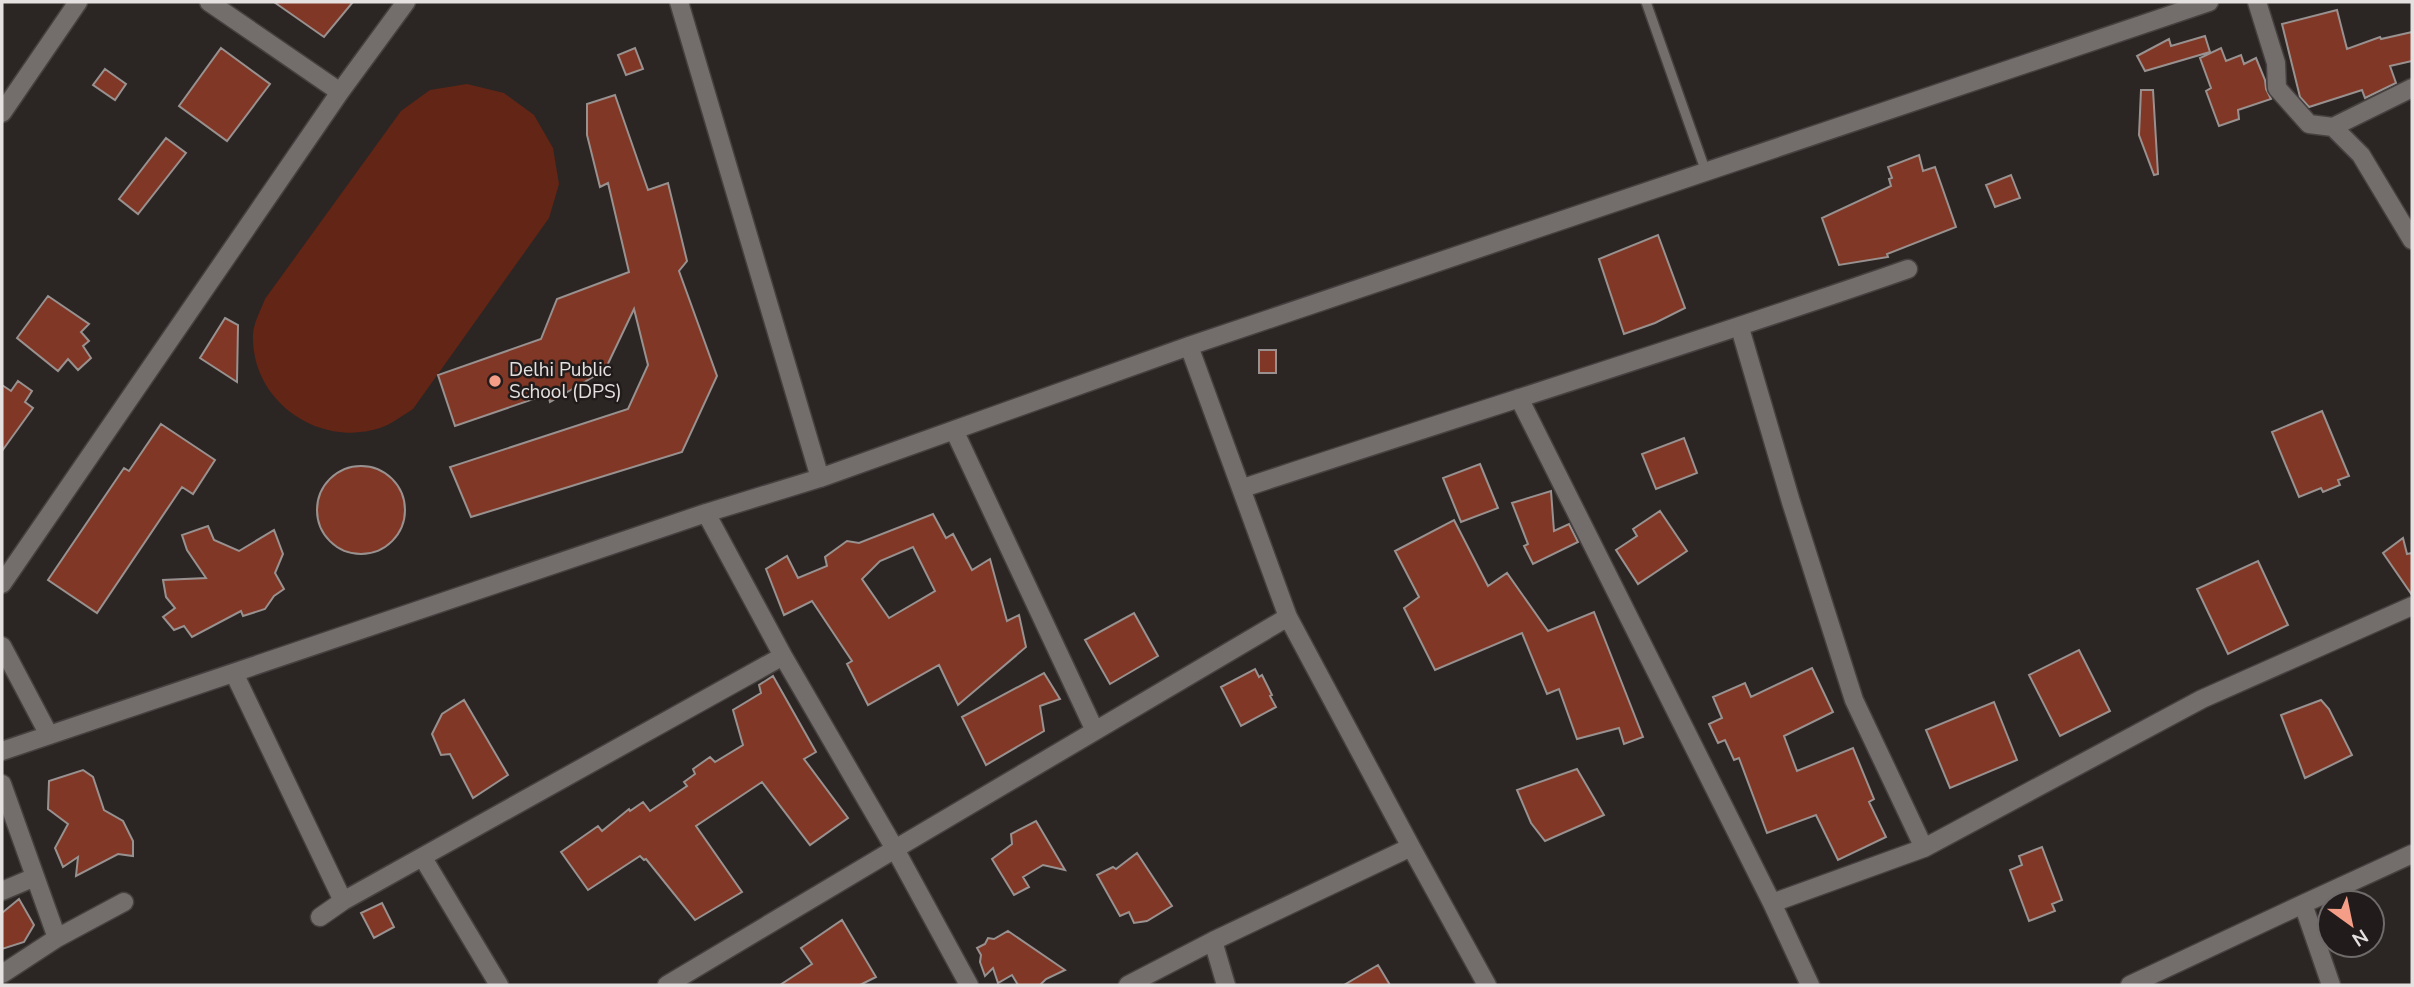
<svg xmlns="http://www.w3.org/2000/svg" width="2414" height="987" font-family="'Nunito Sans',sans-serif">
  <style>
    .green { fill: #632515 }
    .building { fill: #803725; stroke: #98918f; stroke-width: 2; fill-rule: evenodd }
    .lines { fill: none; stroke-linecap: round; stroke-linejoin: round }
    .service-casing { stroke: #464140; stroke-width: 12 }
    .minor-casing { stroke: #464140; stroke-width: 21 }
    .service { stroke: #736d6b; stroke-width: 9 }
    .minor { stroke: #736d6b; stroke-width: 18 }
    .poi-dot { fill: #f49e88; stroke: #211c1b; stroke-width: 2.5 }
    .labels { text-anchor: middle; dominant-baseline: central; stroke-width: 5; stroke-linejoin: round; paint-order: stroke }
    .poi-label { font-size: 19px; fill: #e5e1e0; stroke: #211c1b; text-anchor: start }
  </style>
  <rect width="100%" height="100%" fill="#2b2624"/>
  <path class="green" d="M467 84 504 93 534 115 553 148 559 184 549 218 413 409C403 415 392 424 380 428 319 448 251 401 253 335 253 324 261 310 265 299L401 111 430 90Z"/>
  <path class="building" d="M274 2H353L324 37Z
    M2337 10 2347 49 2380 37 2381 39 2412 32V61L2390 66 2396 83 2365 98 2362 90 2309 107 2300 97 2282 24Z
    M2205 36 2210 52 2145 71 2137 56 2169 39 2171 46Z
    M221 48 270 84 227 141 179 106Z
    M635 48 643 69 626 75 618 55Z
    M2221 48 2226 61 2241 55 2244 64 2256 58 2265 80 2266 89 2271 99 2238 110 2239 119 2219 126 2206 91 2211 88 2200 58Z
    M105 69 126 84 115 100 93 85Z
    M2141 90H2153L2158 174 2154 175 2139 135Z
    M615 95 648 190 668 183 687 261 679 271 717 376 682 452 471 517 450 467 628 409 648 365 634 309 605 370 550 402 548 394 455 426 438 375 541 339 557 299 629 272 608 183 600 187 587 135V104Z
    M166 138 186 153 138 214 119 199Z
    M1919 155 1923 171 1935 167 1956 227 1887 254 1888 257 1839 265 1822 218 1891 186 1889 179 1892 178 1888 167Z
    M2011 175 2020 198 1995 207 1986 185Z
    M1658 235 1685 308 1655 323 1624 334 1599 259Z
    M48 296 89 324 81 332 89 341 83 346 91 358 78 370 68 359 58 371 17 338Z
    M225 318 238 325 237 382 200 358Z
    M1259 350H1276V373H1259Z
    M18 381 32 391 25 402 33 408 2 451V385L11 391Z
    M2322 411 2349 476 2338 480 2340 485 2323 492 2321 488 2299 497 2272 432Z
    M161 424 215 460 193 494 182 487 97 613 48 580 124 468 129 471Z
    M1684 438 1697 473 1656 489 1642 454Z
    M1480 464 1498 508 1461 522 1443 478Z
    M317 510a44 44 0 1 1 88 0a44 44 0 1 1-88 0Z
    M1551 491 1554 531 1569 524 1578 542 1533 564 1524 546 1528 544 1512 503Z
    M1660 511 1687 551 1638 584 1616 550 1637 536 1633 529Z
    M933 514 946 538 953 534 972 570 990 559 1007 621 1019 615 1026 647 958 705 939 665 868 705 847 664 852 661 812 601 784 615 766 569 787 556 798 578 827 566 825 557 847 541 859 543ZM913 547 935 591 889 618 862 579 880 561Z
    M1454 520 1488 586 1507 573 1548 631 1594 612 1643 737 1624 744 1619 728 1577 739 1559 689 1547 694 1522 633 1435 670 1404 608 1419 597 1395 551Z
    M208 526 214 540 239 551 274 530 283 554 275 573 284 589 274 596 265 609 243 616 241 611 192 637 184 626 174 630 163 617 175 608 166 597 163 580 206 578 187 550 182 535Z
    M2403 538 2407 554 2412 553V595L2383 553Z
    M2258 561 2288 625 2228 654 2197 589Z
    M1134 613 1158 656 1110 684 1085 640Z
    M2079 650 2110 711 2060 736 2029 675Z
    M1812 668 1833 712 1784 736 1797 771 1853 748 1874 799 1869 802 1886 837 1838 860 1816 815 1767 833 1739 758 1734 760 1725 740 1718 743 1709 724 1722 718 1713 697 1745 683 1751 697Z
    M1255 669 1259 677 1262 675 1272 695 1270 696 1276 707 1241 726 1221 687Z
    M1044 673 1060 699 1040 706 1044 731 986 765 962 717Z
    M773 676 816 752 804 759 848 818 810 845 762 782 696 826 742 892 695 920 646 859 644 860 640 856 588 890 561 852 598 826 602 831 629 809 630 811 643 802 650 811 687 786 684 782 695 774 693 769 710 757 715 762 743 745 733 710 761 693 759 685Z
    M464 700 508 775 473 798 450 754 441 755 432 734 442 714Z
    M2321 700 2329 709 2352 755 2305 778 2281 715Z
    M1994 702 2017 760 1950 788 1926 730Z
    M1577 769 1604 815 1545 841 1531 823 1517 790Z
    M83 770 93 777 104 810 123 821 133 841V856L118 854 76 876 78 857 63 867 55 848 68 824 48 809 49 781Z
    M1036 821 1065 870 1043 865 1023 877 1029 887 1014 895 992 859 1012 844 1011 834Z
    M2042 847 2062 900 2052 904 2055 911 2029 921 2010 870 2022 865 2019 856Z
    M1137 853 1172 906 1147 921 1134 923 1129 912 1120 916 1097 875 1113 867 1116 869Z
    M19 899 34 925 24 942 2 949V913Z
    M382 903 394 927 374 938 361 913Z
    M842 920 876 977 860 985H780L812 964 801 948Z
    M1008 931 1065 970 1046 979 1040 985H1018L1012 975 998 983 993 968 985 976 980 962 981 955 977 948 985 944 988 938 994 939Z
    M1378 965 1390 985H1344Z"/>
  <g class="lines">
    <g class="service-casing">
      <path id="service" d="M1646 2 1706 172"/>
    </g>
    <g class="minor-casing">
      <path id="minor" d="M209 2 340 92
        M679 2 820 478
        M2257 2 2276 63 2277 88 2309 124 2333 127 2361 155 2412 240
        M2 113 78 2
        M2333 127 2412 88
        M1740 328 1791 502 1854 700 1924 848
        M1519 398 1772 903 1810 985
        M954 430 1095 731
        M1243 488C1464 415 1687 346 1908 269
        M2 584 340 92 406 2
        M2 646 49 735
        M234 673 343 901
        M2 751 706 513 820 478 1189 346 2209 2
        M2 784 57 938 2 974
        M1411 847 1487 985
        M423 858 499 985
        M2 891 35 877
        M1772 903 1924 848 2202 699 2412 606
        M320 917 343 901 783 656
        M57 938 124 902
        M1213 941 1226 985
        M667 985 895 849 783 656 706 513
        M969 985 895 849 1288 617 1189 346
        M1128 985 1213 941 1411 847 1288 617
        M2130 985 2303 904
        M2331 985 2303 904 2412 854"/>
    </g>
    <use href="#service" class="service"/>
    <use href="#minor" class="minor"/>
  </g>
  <circle class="poi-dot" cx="495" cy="381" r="7"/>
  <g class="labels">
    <g class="poi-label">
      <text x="509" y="370">Delhi Public<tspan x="509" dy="22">School (DPS)</tspan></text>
    </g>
  </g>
  <rect width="2414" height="987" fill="none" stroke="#e5e1e0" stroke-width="7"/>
  <g transform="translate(2351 924) rotate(147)"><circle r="33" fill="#211c1b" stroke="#6f6b6a" stroke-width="2"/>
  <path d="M0-5L12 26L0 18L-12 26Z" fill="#f49e88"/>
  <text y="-10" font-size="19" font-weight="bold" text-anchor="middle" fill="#e5e1e0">N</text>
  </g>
</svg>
